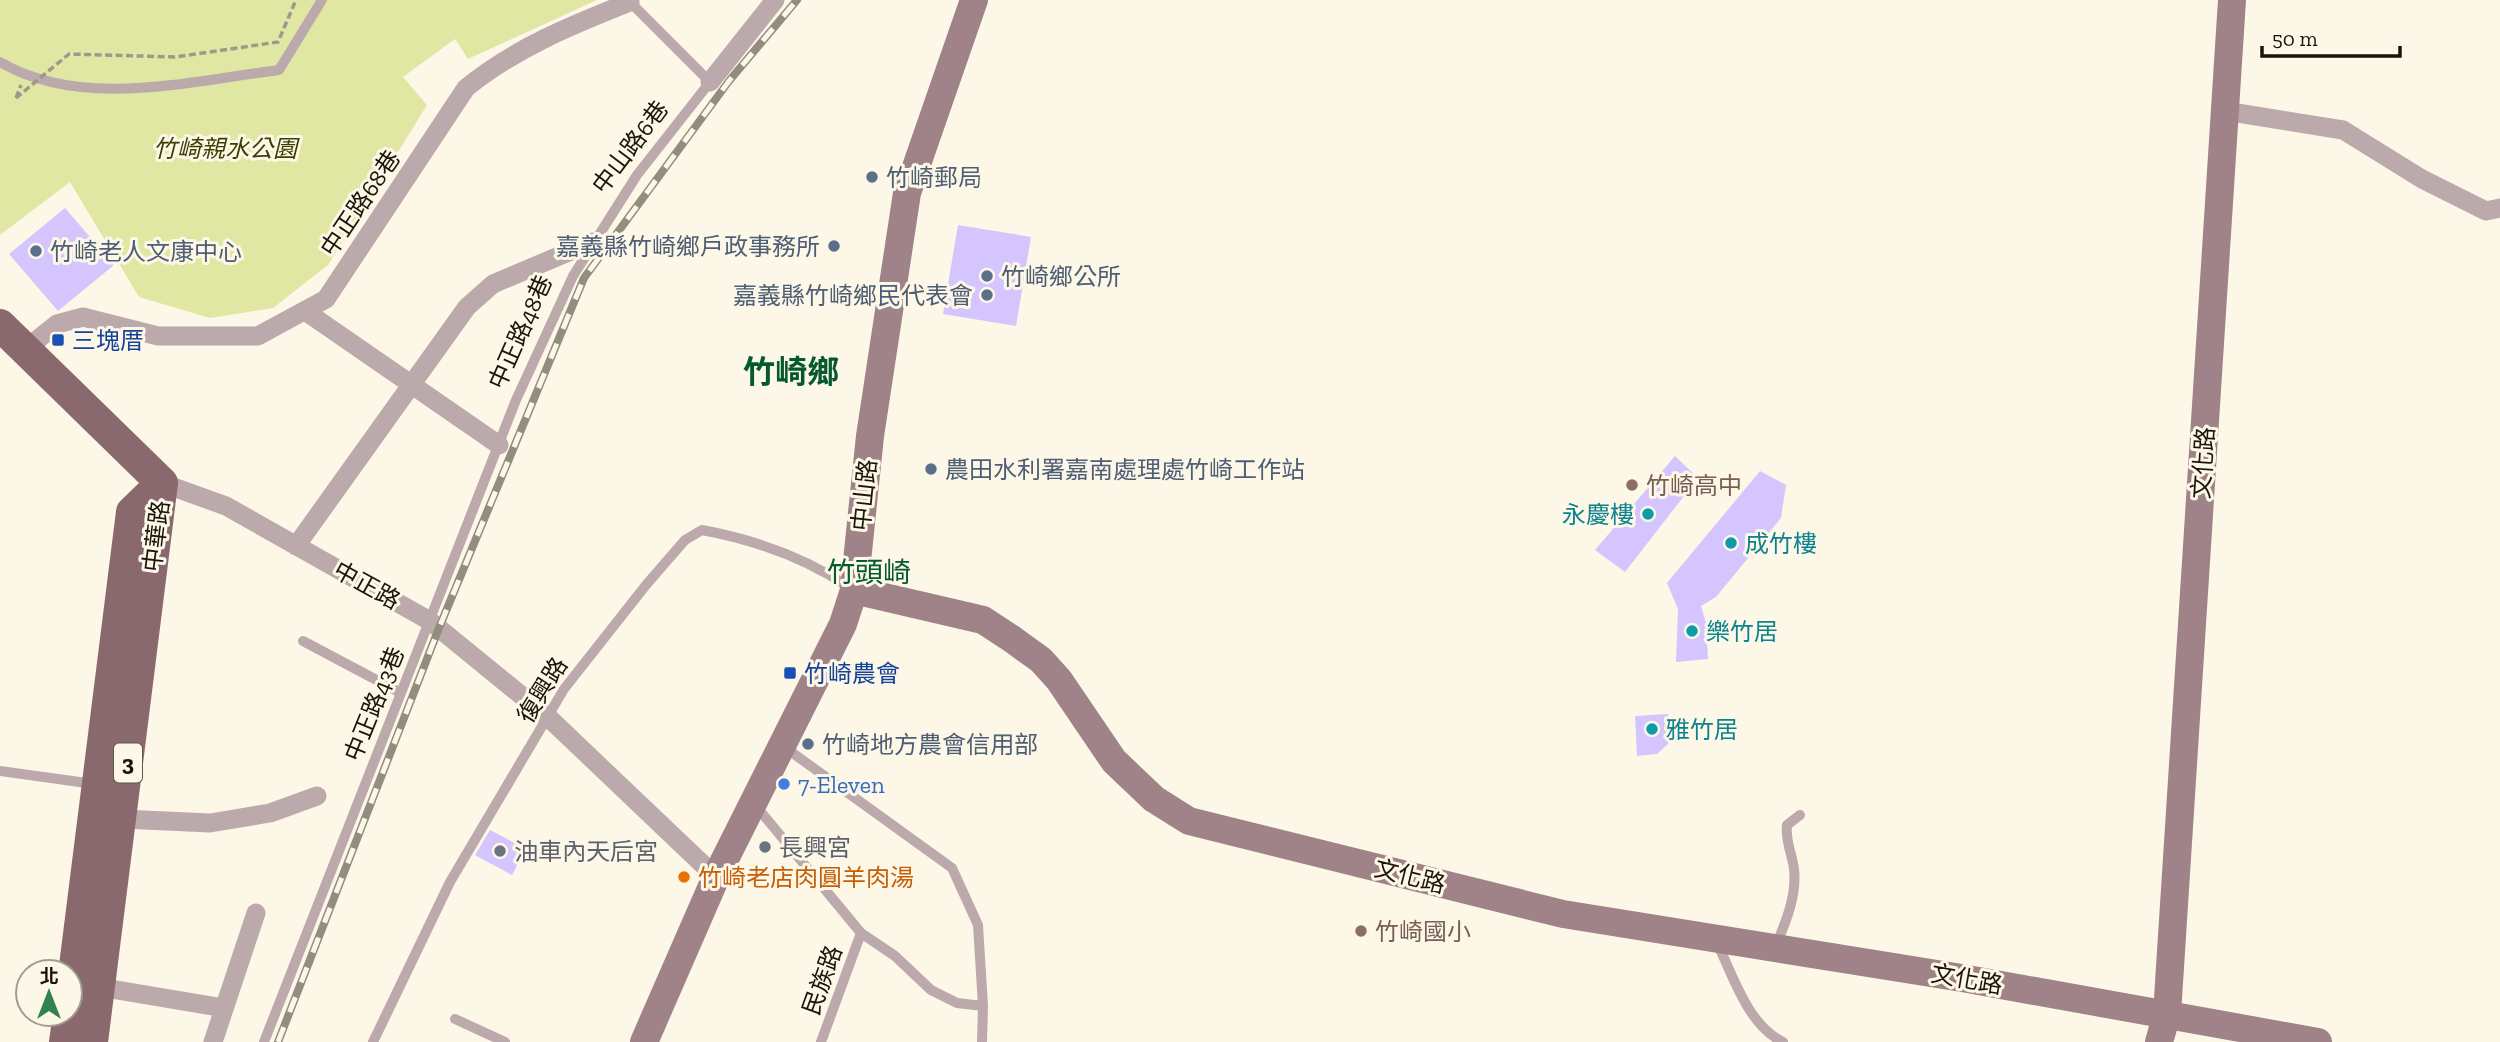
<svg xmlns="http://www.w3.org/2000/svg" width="2500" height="1042" font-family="'Zilla Slab','Noto Sans TC',serif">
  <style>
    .green { fill: #e0e7a3 }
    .building { fill: #d4c5ff }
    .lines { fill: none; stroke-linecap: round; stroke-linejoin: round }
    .path { stroke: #9f998b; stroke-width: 3.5; stroke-dasharray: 7 3.5; stroke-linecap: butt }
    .lane { stroke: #bca9ac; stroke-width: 10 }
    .street { stroke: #bca9ac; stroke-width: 19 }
    .secondary { stroke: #9f8388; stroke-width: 28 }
    .primary { stroke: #89696e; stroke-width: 32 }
    .rail-casing { stroke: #938d7f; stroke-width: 8 }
    .rail { stroke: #fdf7e8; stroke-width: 5; stroke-dasharray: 16; stroke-linecap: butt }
    .path-bridge { stroke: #9f998b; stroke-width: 3.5; stroke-dasharray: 7 3.5; stroke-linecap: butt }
    .service-dot { fill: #5c6f8a; stroke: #fdf7e8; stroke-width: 2.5 }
    .transit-dot { fill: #1a4fb4; stroke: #fdf7e8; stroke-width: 2.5 }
    .education-dot { fill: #8d6e63; stroke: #fdf7e8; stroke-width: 2.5 }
    .culture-dot { fill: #0f9aa8; stroke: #fdf7e8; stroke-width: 2.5 }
    .shop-dot { fill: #3f7fe0; stroke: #fdf7e8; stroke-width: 2.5 }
    .worship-dot { fill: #6b7280; stroke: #fdf7e8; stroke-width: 2.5 }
    .food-dot { fill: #e8710a; stroke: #fdf7e8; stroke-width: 2.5 }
    .labels { text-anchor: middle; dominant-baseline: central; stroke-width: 6; stroke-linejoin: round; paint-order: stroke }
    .shield { fill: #fdf7e8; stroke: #5f594c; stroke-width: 2 }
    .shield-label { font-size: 23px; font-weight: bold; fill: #1b1509 }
    .street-label { font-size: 24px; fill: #1b1509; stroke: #fdf7e8 }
    .park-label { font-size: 24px; font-style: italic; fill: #3b3f01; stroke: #fdf7e8 }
    .service-label { font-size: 24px; fill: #4e5e75; stroke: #fdf7e8; text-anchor: start }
    .transit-label { font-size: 24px; fill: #164399; stroke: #fdf7e8; text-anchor: start }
    .education-label { font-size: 24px; fill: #785e54; stroke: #fdf7e8; text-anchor: start }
    .culture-label { font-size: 24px; fill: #0d838f; stroke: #fdf7e8; text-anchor: start }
    .shop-label { font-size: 24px; fill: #366cbe; stroke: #fdf7e8; text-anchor: start }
    .worship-label { font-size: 24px; fill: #5b616d; stroke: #fdf7e8; text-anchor: start }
    .food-label { font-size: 24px; fill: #c56008; stroke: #fdf7e8; text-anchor: start }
    .quarter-label { font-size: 28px; fill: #045930; stroke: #fdf7e8 }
    .district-label { font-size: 32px; font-weight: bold; fill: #045930; stroke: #fdf7e8 }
  </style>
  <rect width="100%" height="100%" fill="#fdf7e8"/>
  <path class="green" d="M0 0H597L468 59 455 39 403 77 427 105 328 265 273 308 210 318 139 297 70 182 0 235Z"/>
  <path class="building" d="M65 208 114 265 58 311 9 254Z
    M958 225 1031 237 1016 326 943 314Z
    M1675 456 1698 478 1625 572 1595 550Z
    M1760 471 1786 485 1781 518 1716 597 1701 606 1706 623 1708 659 1676 662 1678 609 1667 583Z
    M1668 714 1670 742 1657 754 1637 756 1635 716Z
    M490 830 526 849 512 875 475 855Z"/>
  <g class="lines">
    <path class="path" d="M16 98 21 85"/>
    <path class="lane" d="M0 62C82 110 190 81 279 70L322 0
      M303 641 401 693
      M783 746 952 868 978 925 983 1006
      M0 771 94 784
      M756 806 861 933 895 956 931 990 957 1003 983 1006 982 1042
      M1718 945C1734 978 1748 1025 1783 1042
      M1776 945C1786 922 1797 895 1794 869 1792 853 1785 841 1787 825L1800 815
      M455 1019 505 1042
      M264 1042 516 400 573 276 637 175 710 82 630 2
      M373 1042 450 882 564 689 646 585 685 540 702 530C756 540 804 557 849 587
      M821 1042 861 933"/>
    <path class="street" d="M710 82 775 0
      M2225 111 2343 130 2422 179 2486 211 2500 208
      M305 311 499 445
      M27 348 57 324 83 317 158 336H258L326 299 466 88C515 48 572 25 630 2
      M162 483 226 506 430 621 549 718 716 877
      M296 546 467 307 493 284 592 242
      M122 819 210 823 270 813 317 796
      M99 987 224 1008
      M213 1042 256 913"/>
    <path class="secondary" d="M854 590 983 620 1012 639 1041 660 1059 680 1114 761 1154 799 1189 821 1563 914 1962 978 2318 1042
      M644 1042 716 877 843 624 854 590 870 436 907 193 974 0
      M2159 1042 2167 1014 2232 0"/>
    <path class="primary" d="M0 325 162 483
      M70 1006 132 512 162 483
      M65 1042 69 1014
      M92 1042 162 483"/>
    <g class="rail-casing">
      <path id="rail" d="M278 1042 439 628 584 278 729 81 797 0"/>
    </g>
    <use href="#rail" class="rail"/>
    <path class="path-bridge" d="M16 98 69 54 175 57 278 42 296 0"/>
  </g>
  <g class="service-dot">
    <circle cx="872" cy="177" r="7"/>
    <circle cx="834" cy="246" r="7"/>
    <circle cx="36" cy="251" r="7"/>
    <circle cx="987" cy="276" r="7"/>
    <circle cx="987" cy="295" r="7"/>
    <circle cx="931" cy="469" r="7"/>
    <circle cx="808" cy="744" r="7"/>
  </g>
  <g class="transit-dot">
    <rect x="51" y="333" width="14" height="14" rx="3.5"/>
    <rect x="783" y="666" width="14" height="14" rx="3.5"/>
  </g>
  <g class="education-dot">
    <circle cx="1632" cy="485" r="7"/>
    <circle cx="1361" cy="931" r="7"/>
  </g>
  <g class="culture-dot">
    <circle cx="1648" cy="514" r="7"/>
    <circle cx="1731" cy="543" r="7"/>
    <circle cx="1692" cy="631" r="7"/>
    <circle cx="1652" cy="729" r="7"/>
  </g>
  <circle class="shop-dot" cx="784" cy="784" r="7"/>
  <g class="worship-dot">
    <circle cx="765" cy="847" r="7"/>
    <circle cx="500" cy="851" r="7"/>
  </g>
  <circle class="food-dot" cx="684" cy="877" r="7"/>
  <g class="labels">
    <rect class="shield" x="114" y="743.5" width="28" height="39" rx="5"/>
    <g class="shield-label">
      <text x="128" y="763">3</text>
    </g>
    <g class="street-label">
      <text transform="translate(630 147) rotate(-53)">中山路6巷</text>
      <text transform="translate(360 203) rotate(-56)">中正路68巷</text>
      <text transform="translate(520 332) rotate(-66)">中正路48巷</text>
      <text transform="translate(2203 463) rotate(-86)">文化路</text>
      <text transform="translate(864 495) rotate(-84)">中山路</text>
      <text transform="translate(156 536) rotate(-83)">中華路</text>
      <text transform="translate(367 585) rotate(29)">中正路</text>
      <text transform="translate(542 690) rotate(-58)">復興路</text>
      <text transform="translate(374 704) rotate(-68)">中正路43巷</text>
      <text transform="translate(1410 876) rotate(14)">文化路</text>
      <text transform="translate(1967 979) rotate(10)">文化路</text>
      <text transform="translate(822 980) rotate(-70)">民族路</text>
    </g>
    <g class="park-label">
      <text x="225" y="148">竹崎親水公園</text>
    </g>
    <g class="service-label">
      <text x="886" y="177">竹崎郵局</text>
      <text x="820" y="246" text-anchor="end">嘉義縣竹崎鄉戶政事務所</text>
      <text x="50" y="251">竹崎老人文康中心</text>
      <text x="1001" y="276">竹崎鄉公所</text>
      <text x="973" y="295" text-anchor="end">嘉義縣竹崎鄉民代表會</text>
      <text x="945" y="469">農田水利署嘉南處理處竹崎工作站</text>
      <text x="822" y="744">竹崎地方農會信用部</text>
    </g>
    <g class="transit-label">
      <text x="72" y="340">三塊厝</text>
      <text x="804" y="673">竹崎農會</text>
    </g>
    <g class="education-label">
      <text x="1646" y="485">竹崎高中</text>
      <text x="1375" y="931">竹崎國小</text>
    </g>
    <g class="culture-label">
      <text x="1634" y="514" text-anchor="end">永慶樓</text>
      <text x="1745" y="543">成竹樓</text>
      <text x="1706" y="631">樂竹居</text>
      <text x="1666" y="729">雅竹居</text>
    </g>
    <g class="shop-label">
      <text x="798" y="784">7-Eleven</text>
    </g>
    <g class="worship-label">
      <text x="779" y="847">長興宮</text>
      <text x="514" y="851">油車內天后宮</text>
    </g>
    <g class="food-label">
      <text x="698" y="877">竹崎老店肉圓羊肉湯</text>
    </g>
    <g class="quarter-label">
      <text x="869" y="572">竹頭崎</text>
    </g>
    <g class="district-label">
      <text x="791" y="372">竹崎鄉</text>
    </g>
  </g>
  <g transform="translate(49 993)"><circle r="33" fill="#fdf7e8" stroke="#a39d8f" stroke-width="2"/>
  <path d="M0-5L12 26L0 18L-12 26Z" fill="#318252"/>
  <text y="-10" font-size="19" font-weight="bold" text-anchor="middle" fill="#1b1509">北</text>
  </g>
  <path d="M2262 46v10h138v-10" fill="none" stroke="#1b1509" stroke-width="3.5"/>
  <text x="2272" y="46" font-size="21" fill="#1b1509" stroke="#fdf7e8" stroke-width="5" paint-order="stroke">50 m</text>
</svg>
